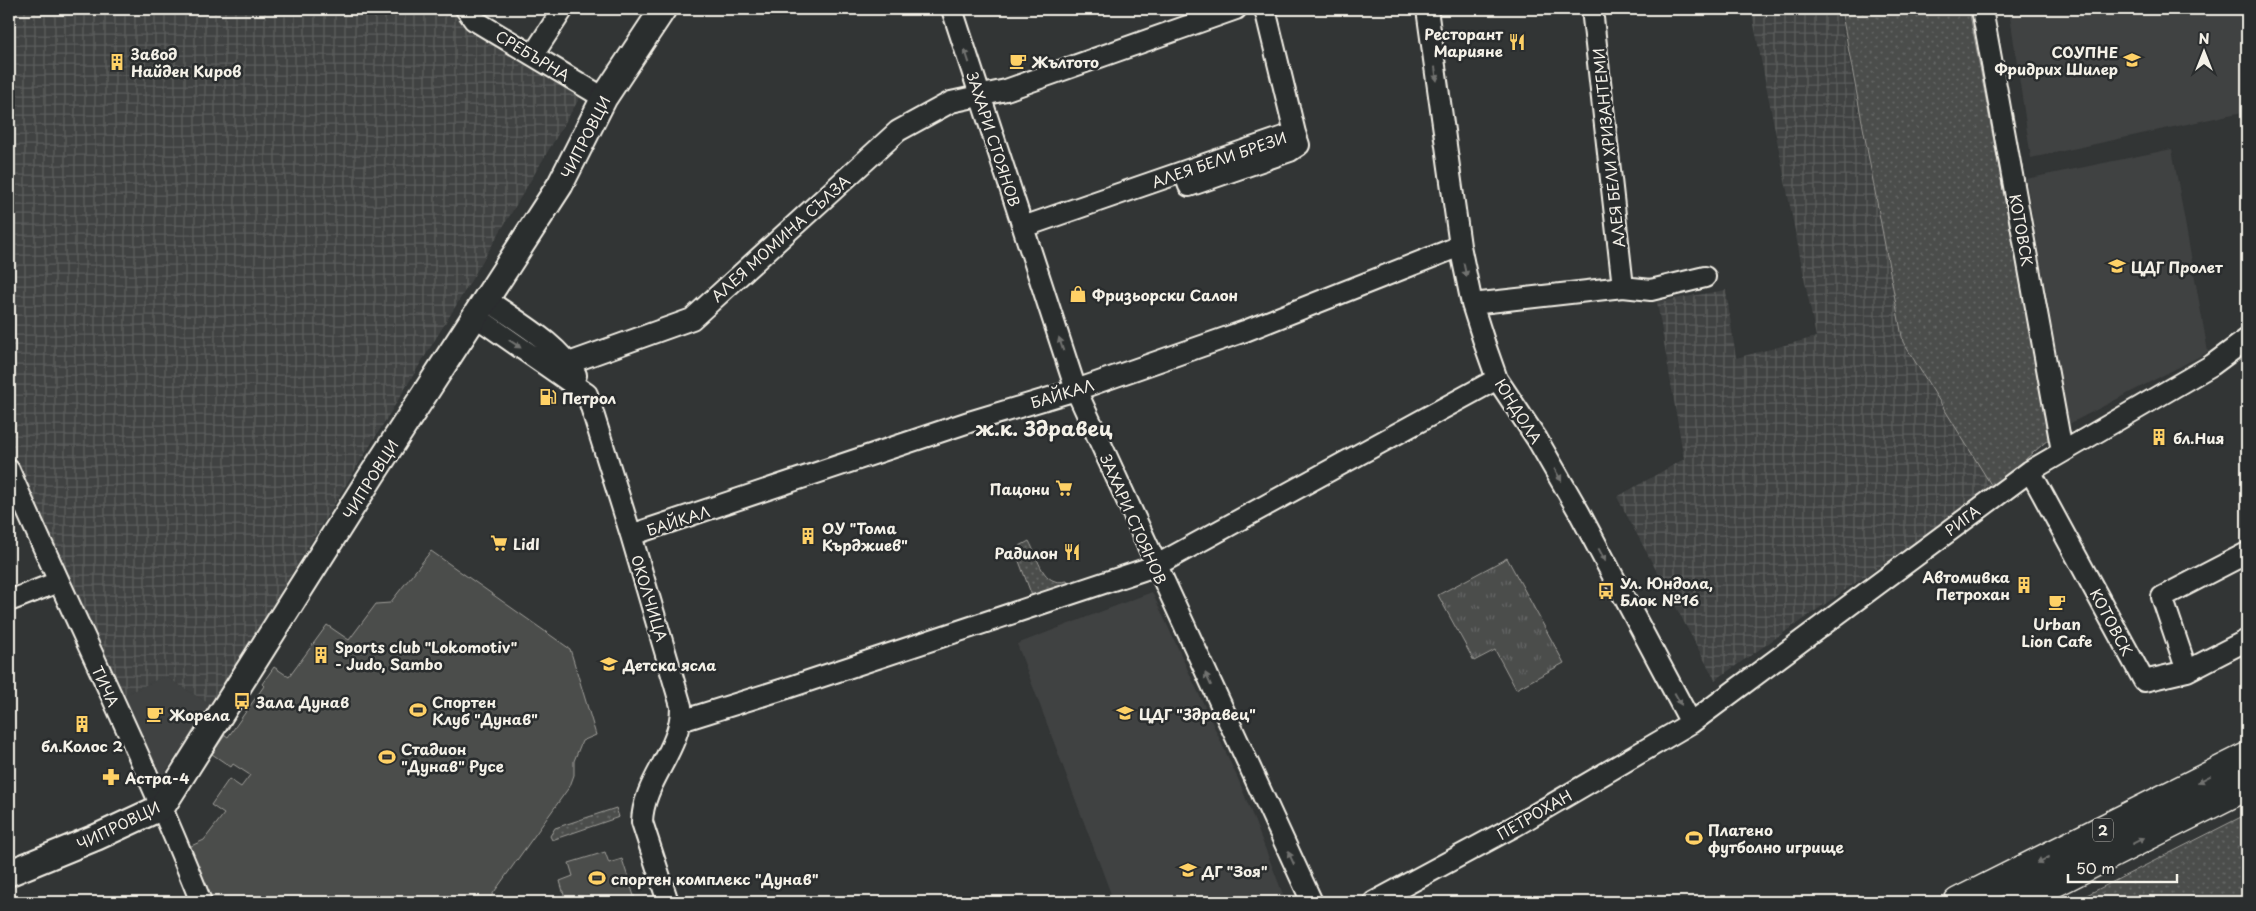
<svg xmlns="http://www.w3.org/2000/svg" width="2256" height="911" font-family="'Playpen Sans',sans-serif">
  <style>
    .built { fill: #404242 }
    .industrial { fill: url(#industrial-grid) }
    .grass { fill: url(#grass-dots); stroke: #a09f9a }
    .park { fill: url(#park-tufts); stroke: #a09f9a }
    .pitch { fill: #4b4d4c; stroke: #a09f9a }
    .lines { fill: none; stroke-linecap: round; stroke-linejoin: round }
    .minor-casing { stroke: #f4f1e8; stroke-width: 24 }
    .major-casing { stroke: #f4f1e8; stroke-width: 29 }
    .highway-casing { stroke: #f4f1e8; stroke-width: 31 }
    .minor { stroke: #2a2d2e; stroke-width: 20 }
    .major { stroke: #2a2d2e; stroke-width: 25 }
    .highway { stroke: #2a2d2e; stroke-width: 28 }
    .oneway { fill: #71726f }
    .labels { text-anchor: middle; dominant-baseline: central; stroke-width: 5; stroke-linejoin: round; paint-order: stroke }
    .shield { fill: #2a2d2e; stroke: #b7b6b0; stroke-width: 1 }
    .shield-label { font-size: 14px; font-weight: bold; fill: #f4f1e8 }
    .poi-label { font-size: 15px; font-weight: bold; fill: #f4f1e8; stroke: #2a2d2e; text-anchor: start }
    .street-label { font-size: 15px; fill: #f4f1e8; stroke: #2a2d2e }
    .district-label { font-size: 20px; font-weight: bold; fill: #f4f1e8; stroke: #2a2d2e }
  </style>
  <defs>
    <pattern id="industrial-grid" width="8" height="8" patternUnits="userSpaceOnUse" patternTransform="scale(1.25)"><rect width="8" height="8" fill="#404242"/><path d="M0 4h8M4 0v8" fill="none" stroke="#5c5e5d"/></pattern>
    <pattern id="grass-dots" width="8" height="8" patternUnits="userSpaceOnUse" patternTransform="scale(1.25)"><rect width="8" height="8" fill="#4b4d4c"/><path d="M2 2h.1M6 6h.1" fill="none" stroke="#666766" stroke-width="1.8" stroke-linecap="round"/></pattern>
    <pattern id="park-tufts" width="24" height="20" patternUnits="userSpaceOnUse" patternTransform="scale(1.25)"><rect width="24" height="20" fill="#4b4d4c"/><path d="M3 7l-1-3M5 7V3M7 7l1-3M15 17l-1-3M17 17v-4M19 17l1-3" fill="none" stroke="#666766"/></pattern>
  </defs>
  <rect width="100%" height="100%" fill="#323535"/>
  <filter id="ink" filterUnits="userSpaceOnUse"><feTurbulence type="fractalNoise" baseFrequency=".02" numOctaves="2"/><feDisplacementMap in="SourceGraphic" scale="10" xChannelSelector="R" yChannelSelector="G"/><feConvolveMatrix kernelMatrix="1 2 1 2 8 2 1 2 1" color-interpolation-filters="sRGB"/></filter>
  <g filter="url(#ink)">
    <path class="built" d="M2009 9H2247V111L2031 158Z
      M2172 149 2208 352 2069 424 2026 179Z
      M1152 592 1239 781 1286 902H1114L1017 644Z
      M165 676 211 705 158 783 120 697Z"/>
    <path class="industrial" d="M9 9H456L582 94 460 299 211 705 165 676 120 697 9 455Z
      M1751 9H1839L1903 342 1993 488 1715 680 1617 497 1684 459 1657 302 1726 290 1736 358 1816 337Z"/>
    <path class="grass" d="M1841 9H1969L2050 438 1993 488 1903 342Z
      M1029 541C1039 559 1042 587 1067 581L1071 591 1035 604 1016 553 1018 547Z
      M616 808 619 817 552 840 550 836 555 828Z
      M2247 814V902H2073Z"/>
    <path class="park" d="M1507 558 1564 663 1516 689 1495 650 1474 661 1438 595Z"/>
    <path class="pitch" d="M431 551 570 649 596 735 582 741 574 761V775L570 786 487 902H213L189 847 204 840 224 814 211 805 229 779 241 787 250 775 233 764 231 767 212 754 225 735 228 737 264 686 262 684 274 667 289 677 327 625 349 640 376 604 390 603Z
      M605 852 609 863 622 859 636 902H566L560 881 573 876 569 863Z"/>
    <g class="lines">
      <g class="minor-casing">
        <path id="minor" d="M466 9 474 20 604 98
          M952 9 1076 390 1312 902
          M1427 9 1460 246 1472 304 1485 345 1497 379 1537 439 1579 512 1691 723
          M1592 9 1623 287
          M1982 9 2062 451
          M533 55 563 9
          M1184 172 1189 186 1290 151 1299 145 1295 133
          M1023 227 1295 133 1265 9
          M486 299C516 321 557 342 576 375
          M1472 304 1623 287 1651 290 1705 277
          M475 316 587 394 631 535 681 706C682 750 643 780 642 822L668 902
          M569 363 692 319 898 131 951 102 1006 90 1236 9
          M9 470C72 615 143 756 201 902
          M2030 471 2144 681 2187 671 2247 640
          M631 535 969 422 1076 390 1245 331 1460 246
          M9 601 58 582
          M2187 671 2162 597 2247 553
          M681 721 787 688 1155 566 1497 379
          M1374 902 1515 826 1691 723 2030 471 2212 365 2247 339"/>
      </g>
      <g class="major-casing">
        <path id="major" d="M9 873 97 837 162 807 372 475 560 185 604 98 663 9"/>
      </g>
      <g class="highway-casing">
        <path id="highway" d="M1958 902 2247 757
          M2016 902 2247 786"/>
      </g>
      <use href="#minor" class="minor"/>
      <use href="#major" class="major"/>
      <use href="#highway" class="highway"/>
    </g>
    <defs><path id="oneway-solid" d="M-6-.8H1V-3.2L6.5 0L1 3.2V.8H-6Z" transform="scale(1.25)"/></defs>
    <g class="oneway">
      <use href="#oneway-solid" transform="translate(967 56) rotate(-108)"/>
      <use href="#oneway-solid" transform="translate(1436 74) rotate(82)"/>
      <use href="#oneway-solid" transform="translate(1465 270) rotate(78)"/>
      <use href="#oneway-solid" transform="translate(515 344) rotate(34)"/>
      <use href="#oneway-solid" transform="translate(1061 344) rotate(-108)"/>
      <use href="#oneway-solid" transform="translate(1558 475) rotate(60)"/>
      <use href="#oneway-solid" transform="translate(1602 555) rotate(62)"/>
      <use href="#oneway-solid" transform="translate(1208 679) rotate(-115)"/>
      <use href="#oneway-solid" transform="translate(1678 699) rotate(61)"/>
      <use href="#oneway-solid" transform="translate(2204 779) rotate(153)"/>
      <use href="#oneway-solid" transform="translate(2138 841) rotate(-27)"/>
      <use href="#oneway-solid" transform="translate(1291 858) rotate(-115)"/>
      <use href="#oneway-solid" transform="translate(2043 860) rotate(153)"/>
    </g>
  </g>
  <defs>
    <g id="restaurant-bare" transform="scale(1.35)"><path d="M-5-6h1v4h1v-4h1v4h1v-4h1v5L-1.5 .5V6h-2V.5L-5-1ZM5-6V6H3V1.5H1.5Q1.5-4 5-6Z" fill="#ffd166" stroke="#2a2d2e" stroke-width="2.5" paint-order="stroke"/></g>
    <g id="school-bare" transform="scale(1.35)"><path d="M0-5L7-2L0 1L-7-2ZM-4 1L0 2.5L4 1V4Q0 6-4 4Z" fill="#ffd166" stroke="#2a2d2e" stroke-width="2.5" paint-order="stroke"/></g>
    <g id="cafe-bare" transform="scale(1.35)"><path d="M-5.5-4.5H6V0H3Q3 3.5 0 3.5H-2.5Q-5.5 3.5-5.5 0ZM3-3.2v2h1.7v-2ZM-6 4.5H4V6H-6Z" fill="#ffd166" stroke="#2a2d2e" stroke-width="2.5" paint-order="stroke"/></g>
    <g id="building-bare" transform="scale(1.35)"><path d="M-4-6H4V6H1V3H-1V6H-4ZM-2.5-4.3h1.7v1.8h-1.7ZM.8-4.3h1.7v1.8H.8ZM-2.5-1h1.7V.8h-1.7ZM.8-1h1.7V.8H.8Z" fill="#ffd166" stroke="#2a2d2e" stroke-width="2.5" paint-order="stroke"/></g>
    <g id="shop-bare" transform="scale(1.35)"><path d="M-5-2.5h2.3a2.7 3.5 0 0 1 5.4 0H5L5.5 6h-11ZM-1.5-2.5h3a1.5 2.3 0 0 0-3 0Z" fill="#ffd166" stroke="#2a2d2e" stroke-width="2.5" paint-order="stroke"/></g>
    <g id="fuel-bare" transform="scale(1.35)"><path d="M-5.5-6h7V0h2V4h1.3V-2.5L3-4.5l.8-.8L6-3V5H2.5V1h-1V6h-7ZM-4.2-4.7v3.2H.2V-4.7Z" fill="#ffd166" stroke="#2a2d2e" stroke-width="2.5" paint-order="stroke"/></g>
    <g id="supermarket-bare" transform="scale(1.35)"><path d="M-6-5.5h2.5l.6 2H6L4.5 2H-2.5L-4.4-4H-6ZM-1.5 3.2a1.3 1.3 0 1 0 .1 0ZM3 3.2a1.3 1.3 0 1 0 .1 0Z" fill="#ffd166" stroke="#2a2d2e" stroke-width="2.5" paint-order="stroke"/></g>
    <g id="bus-bare" transform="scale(1.35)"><path d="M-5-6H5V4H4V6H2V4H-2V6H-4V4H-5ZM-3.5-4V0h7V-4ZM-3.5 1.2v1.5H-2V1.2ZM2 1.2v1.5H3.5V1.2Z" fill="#ffd166" stroke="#2a2d2e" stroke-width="2.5" paint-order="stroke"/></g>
    <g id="stadium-bare" transform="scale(1.35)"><path d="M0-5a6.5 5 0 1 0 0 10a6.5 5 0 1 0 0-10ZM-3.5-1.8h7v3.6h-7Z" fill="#ffd166" stroke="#2a2d2e" stroke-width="2.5" paint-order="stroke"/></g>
    <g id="pharmacy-bare" transform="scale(1.35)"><path d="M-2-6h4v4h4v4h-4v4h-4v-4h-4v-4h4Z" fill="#ffd166" stroke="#2a2d2e" stroke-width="2.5" paint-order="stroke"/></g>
  </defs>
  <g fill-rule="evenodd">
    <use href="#restaurant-bare" x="1517" y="42"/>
    <use href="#school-bare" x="2132" y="60"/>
    <use href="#cafe-bare" x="1018" y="61"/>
    <use href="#building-bare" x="117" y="62"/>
    <use href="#school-bare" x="2117" y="266"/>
    <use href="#shop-bare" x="1078" y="294"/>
    <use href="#fuel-bare" x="548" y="397"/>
    <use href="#building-bare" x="2159" y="437"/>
    <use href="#supermarket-bare" x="1064" y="488"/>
    <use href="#building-bare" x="808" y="536"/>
    <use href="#supermarket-bare" x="499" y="543"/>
    <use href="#restaurant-bare" x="1072" y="552"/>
    <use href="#building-bare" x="2024" y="585"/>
    <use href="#bus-bare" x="1606" y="591"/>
    <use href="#cafe-bare" x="2057" y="602"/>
    <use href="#building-bare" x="321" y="655"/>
    <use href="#school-bare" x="609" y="664"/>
    <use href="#bus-bare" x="242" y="701"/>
    <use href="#stadium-bare" x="418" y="710"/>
    <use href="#school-bare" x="1125" y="713"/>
    <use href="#cafe-bare" x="155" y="714"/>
    <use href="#building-bare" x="82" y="724"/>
    <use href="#stadium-bare" x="387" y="757"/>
    <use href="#pharmacy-bare" x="111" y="777"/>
    <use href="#stadium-bare" x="1694" y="838"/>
    <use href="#school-bare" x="1188" y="870"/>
    <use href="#stadium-bare" x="597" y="878"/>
  </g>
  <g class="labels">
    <rect class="shield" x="2093" y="818.5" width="20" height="23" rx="4"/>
    <g class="shield-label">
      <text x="2103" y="830">2</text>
    </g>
    <g class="poi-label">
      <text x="1503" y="33" text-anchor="end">Ресторант<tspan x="1503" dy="17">Марияне</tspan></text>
      <text x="2118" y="51" text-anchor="end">СОУПНЕ<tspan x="2118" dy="17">Фридрих Шилер</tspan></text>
      <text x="131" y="53">Завод<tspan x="131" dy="17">Найден Киров</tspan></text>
      <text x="1032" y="61">Жълтото</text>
      <text x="2131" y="266">ЦДГ Пролет</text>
      <text x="1092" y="294">Фризьорски Салон</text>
      <text x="562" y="397">Петрол</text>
      <text x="2173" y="437">бл.Ния</text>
      <text x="1050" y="488" text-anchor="end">Пацони</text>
      <text x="822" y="527">ОУ "Тома<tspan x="822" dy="17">Кърджиев"</tspan></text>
      <text x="513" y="543">Lidl</text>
      <text x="1058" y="552" text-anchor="end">Радилон</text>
      <text x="2010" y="576" text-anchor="end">Автомивка<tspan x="2010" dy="17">Петрохан</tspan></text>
      <text x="1620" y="582">Ул. Юндола,<tspan x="1620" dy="17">Блок №16</tspan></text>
      <text x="2057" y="623" text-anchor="middle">Urban<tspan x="2057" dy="17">Lion Cafe</tspan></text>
      <text x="335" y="646">Sports club "Lokomotiv"<tspan x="335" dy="17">- Judo, Sambo</tspan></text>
      <text x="623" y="664">Детска ясла</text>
      <text x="256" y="701">Зала Дунав</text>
      <text x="432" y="701">Спортен<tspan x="432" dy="17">Клуб "Дунав"</tspan></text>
      <text x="1139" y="713">ЦДГ "Здравец"</text>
      <text x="169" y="714">Жорела</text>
      <text x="82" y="745" text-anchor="middle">бл.Колос 2</text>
      <text x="401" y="748">Стадион<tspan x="401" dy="17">"Дунав" Русе</tspan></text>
      <text x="125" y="777">Астра-4</text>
      <text x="1708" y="829">Платено<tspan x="1708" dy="17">футболно игрище</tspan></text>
      <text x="1202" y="870">ДГ "Зоя"</text>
      <text x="611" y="878">спортен комплекс "Дунав"</text>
    </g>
    <g class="street-label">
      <text transform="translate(533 55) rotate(31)">СРЕБЪРНА</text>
      <text transform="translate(585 137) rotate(-63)">ЧИПРОВЦИ</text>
      <text transform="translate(994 139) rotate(72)">ЗАХАРИ СТОЯНОВ</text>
      <text transform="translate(1608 148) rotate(-96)">АЛЕЯ БЕЛИ ХРИЗАНТЕМИ</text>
      <text transform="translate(1219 159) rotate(-19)">АЛЕЯ БЕЛИ БРЕЗИ</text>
      <text transform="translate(2022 230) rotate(80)">КОТОВСК</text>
      <text transform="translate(780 238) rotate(-42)">АЛЕЯ МОМИНА СЪЛЗА</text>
      <text transform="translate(1062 393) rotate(-17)">БАЙКАЛ</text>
      <text transform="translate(1519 411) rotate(58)">ЮНДОЛА</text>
      <text transform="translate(370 479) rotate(-58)">ЧИПРОВЦИ</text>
      <text transform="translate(1134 519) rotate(66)">ЗАХАРИ СТОЯНОВ</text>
      <text transform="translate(678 520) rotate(-18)">БАЙКАЛ</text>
      <text transform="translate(1962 520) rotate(-37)">РИГА</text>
      <text transform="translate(650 598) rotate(73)">ОКОЛЧИЦА</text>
      <text transform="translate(2112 622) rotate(62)">КОТОВСК</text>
      <text transform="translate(106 686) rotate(65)">ТИЧА</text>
      <text transform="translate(1534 814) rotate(-30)">ПЕТРОХАН</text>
      <text transform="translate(118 825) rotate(-26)">ЧИПРОВЦИ</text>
    </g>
    <g class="district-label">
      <text x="1044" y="428">ж.к. Здравец</text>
    </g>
  </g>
  <rect width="2256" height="911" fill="none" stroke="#2a2d2e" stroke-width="30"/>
  <rect x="15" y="15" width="2226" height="881" fill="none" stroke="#f4f1e8" stroke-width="2" filter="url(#ink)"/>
  <g transform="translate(2204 52)" stroke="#2a2d2e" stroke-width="4" paint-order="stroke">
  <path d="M0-4L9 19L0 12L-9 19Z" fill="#f4f1e8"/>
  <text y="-8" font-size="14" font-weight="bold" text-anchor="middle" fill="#f4f1e8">N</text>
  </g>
  <path d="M2068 874v8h109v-8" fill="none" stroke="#f4f1e8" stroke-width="2.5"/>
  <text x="2076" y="874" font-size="15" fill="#f4f1e8" stroke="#2a2d2e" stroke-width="4" paint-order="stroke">50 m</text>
</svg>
